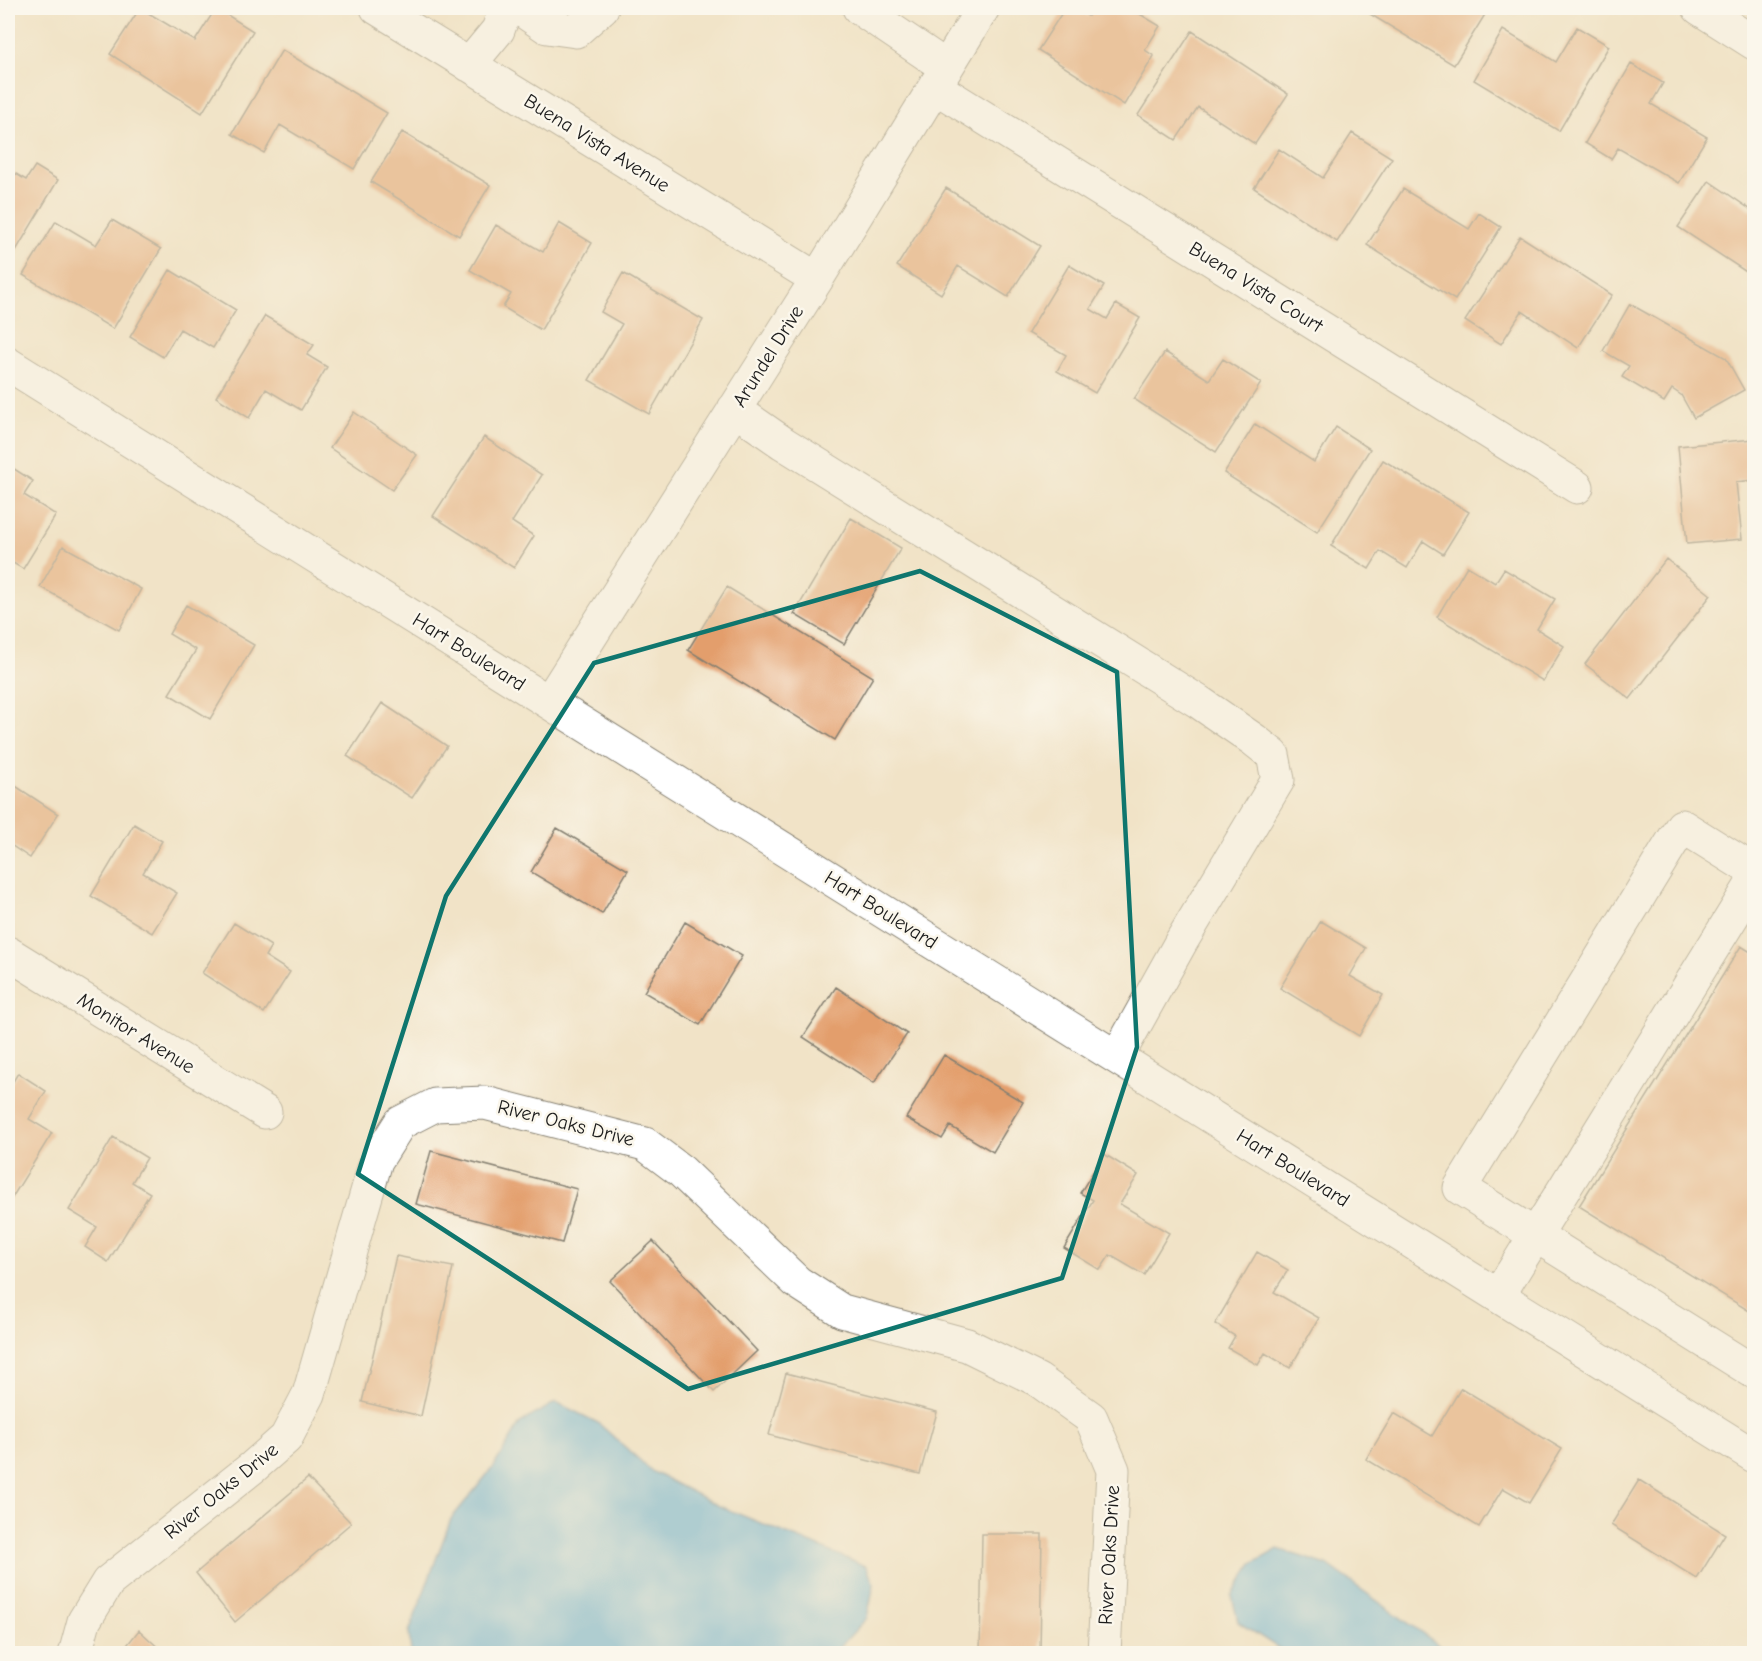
<svg xmlns="http://www.w3.org/2000/svg" width="1762" height="1661" font-family="'Comic Neue',sans-serif">
  <style>
    .water { fill: #60b1db; stroke: #3e667c; stroke-width: 1.5 }
    .building { fill: #e39e6c }
    .lines { fill: none; stroke-linecap: round; stroke-linejoin: round }
    .minor-casing { stroke: #868072; stroke-width: 35 }
    .minor { stroke: #fff; stroke-width: 33 }
    .marked { fill: none; stroke: #0f766e; stroke-width: 4.5; stroke-linejoin: round }
    .labels { text-anchor: middle; dominant-baseline: central; stroke-width: 5; stroke-linejoin: round; paint-order: stroke }
    .street-label { font-size: 20px; fill: #1c1c1c; stroke: #fbf7ec }
  </style>
  <rect width="100%" height="100%" fill="#fbf7ec"/>
  <filter id="ink" filterUnits="userSpaceOnUse"><feTurbulence type="fractalNoise" baseFrequency=".0167" numOctaves="2"/><feDisplacementMap in="SourceGraphic" scale="12" xChannelSelector="R" yChannelSelector="G"/><feConvolveMatrix kernelMatrix="1 2 1 2 8 2 1 2 1" color-interpolation-filters="sRGB"/></filter>
  <filter id="wash" filterUnits="userSpaceOnUse"><feTurbulence type="fractalNoise" baseFrequency=".008" numOctaves="4" result="noise"/><feDisplacementMap in="SourceGraphic" scale="24" xChannelSelector="R" yChannelSelector="G"/><feGaussianBlur stdDeviation="1.35" result="paint"/><feColorMatrix in="noise" values="0 0 0 0 0 0 0 0 0 0 0 0 0 0 0 0 0 1.4 0 .05"/><feComposite in="paint" operator="in"/></filter>
  <g filter="url(#wash)">
    <rect width="100%" height="100%" fill="#f1e3c7"/>
    <path class="water" d="M556 1402 598 1423 653 1472 719 1506 866 1566 874 1584 867 1618 834 1653H411L409 1632 451 1519 494 1466 520 1423Z
      M1278 1549 1327 1565 1450 1653H1286L1238 1622 1232 1596 1252 1564Z"/>
    <g id="blocks">
      <path class="building" d="M140 8 195 41 216 8 253 31 202 113 110 54Z
        M1065 8H1074L1088 16 1094 8H1142L1138 13 1160 26 1145 50 1154 56 1124 105 1038 50Z
        M1360 8H1489L1454 65Z
        M1577 27 1609 46 1559 131 1474 80 1503 30 1556 62Z
        M1192 31 1288 94 1255 144 1198 107 1176 140 1138 115Z
        M282 50 387 113 354 169 280 125 264 153 232 134Z
        M1631 64 1663 83 1651 104 1707 137 1679 183 1618 148 1611 159 1585 143Z
        M402 132 490 185 459 236 371 182Z
        M1352 133 1392 158 1337 242 1254 188 1279 149 1323 178Z
        M35 166 58 180 8 264V169L26 180Z
        M1709 181 1754 212V277L1678 227Z
        M946 188 1040 246 1008 297 958 266 941 294 897 266Z
        M1403 189 1469 229 1479 213 1501 227 1455 300 1367 245Z
        M112 220 161 249 113 329 23 275 56 221 96 245Z
        M559 223 592 243 541 330 503 307 511 294 470 270 496 225 543 252Z
        M1520 236 1612 295 1578 348 1522 311 1501 344 1465 321Z
        M1069 265 1104 286 1090 309 1107 319 1116 304 1140 318 1095 393 1057 371 1066 355 1028 333Z
        M170 270 236 310 213 348 180 329 163 357 130 337Z
        M623 273 703 320 649 414 589 380 622 324 601 312Z
        M1630 304 1726 358 1744 390 1694 418 1681 395 1672 389 1664 402 1622 377 1629 366 1603 351Z
        M265 316 314 345 307 355 327 367 301 410 266 389 249 418 216 397Z
        M1165 352 1209 380 1223 359 1261 383 1216 452 1134 399Z
        M354 412 417 455 392 490 330 448Z
        M1255 424 1314 462 1336 427 1370 449 1317 532 1224 473Z
        M484 437 542 475 512 522 534 536 514 568 433 516Z
        M1754 439V480L1736 482 1742 539 1687 544 1678 446Z
        M1383 460 1469 512 1443 554 1423 541 1407 568 1380 551 1369 569 1331 546Z
        M8 465 33 481 24 495 56 515 23 569 8 560Z
        M851 518 901 548 844 644 794 614Z
        M63 546 141 589 119 630 40 587Z
        M1666 559 1711 595 1630 699 1585 664Z
        M1467 566 1495 583 1504 569 1555 599 1537 629 1564 646 1543 681 1437 617Z
        M727 587 873 677 835 740 688 650Z
        M186 605 254 645 210 719 169 694 196 650 169 634Z
        M382 703 447 746 412 798 347 756Z
        M14 785 58 814 30 858 8 843V794Z
        M134 824 162 841 143 873 177 893 152 933 91 896Z
        M557 828 628 870 602 914 531 872Z
        M1321 921 1366 948 1350 976 1383 995 1359 1036 1280 988Z
        M685 922 742 956 700 1025 644 992Z
        M234 923 271 946 265 956 290 972 264 1013 202 973Z
        M1741 946 1754 954V1314L1579 1206Z
        M836 987 907 1034 874 1083 803 1037Z
        M944 1055 1023 1102 993 1152 950 1126 942 1139 906 1118Z
        M18 1073 46 1091 29 1119 52 1133 10 1201 8 1200V1090Z
        M113 1137 147 1158 132 1182 150 1193 108 1262 85 1247 97 1227 69 1210Z
        M431 1151 577 1189 562 1243 416 1204Z
        M1104 1154 1138 1175 1120 1204 1169 1233 1144 1275 1110 1255 1100 1270 1064 1248 1093 1200 1080 1193Z
        M653 1241 757 1351 714 1392 610 1281Z
        M1257 1252 1288 1270 1274 1292 1319 1318 1290 1368 1265 1353 1258 1365 1228 1348 1235 1336 1215 1324Z
        M396 1256 453 1267 421 1416 362 1402Z
        M786 1373 937 1412 920 1474 769 1435Z
        M1461 1388 1562 1449 1529 1503 1503 1488 1479 1527 1366 1459 1394 1413 1432 1436Z
        M308 1478 351 1523 235 1622 196 1573Z
        M1639 1480 1725 1534 1697 1579 1611 1525Z
        M982 1534H1042L1040 1654H980Z
        M139 1630 165 1654H120Z"/>
    </g>
  </g>
  <g filter="url(#ink)">
    <use href="#blocks" fill-opacity="0" stroke="#868072" stroke-width="1.5"/>
    <g class="lines">
      <g class="minor-casing">
        <path id="minor" d="M377 8 817 279
          M519 8 547 27 576 31 602 8
          M859 8 946 67
          M1699 8 1754 43
          M469 65 498 30 506 8
          M935 87 1577 487
          M8 364 1754 1456
          M734 409 783 443 1199 702 1254 740 1273 755 1278 780 1181 942 1117 1057
          M549 702 817 279 983 8
          M1754 871 1682 826 1460 1188 1754 1372
          M8 953 265 1112
          M1498 1296 1754 881
          M75 1654 84 1621 108 1582 253 1467 286 1438 309 1394 376 1161 400 1123 435 1105 485 1103 645 1144 681 1171 797 1282 842 1311 967 1345 1038 1380 1091 1418 1113 1470 1104 1654"/>
      </g>
      <use href="#minor" class="minor"/>
    </g>
  </g>
  <path d="M0 0H1762V1661H0ZM920 571 1117 672 1137 1047 1062 1278 688 1389 358 1174 446 896 594 663Z" fill="#f1e3c7" fill-opacity=".55" fill-rule="evenodd"/>
  <path class="marked" d="M920 571 1117 672 1137 1047 1062 1278 688 1389 358 1174 446 896 594 663Z"/>
  <g class="labels">
    <g class="street-label">
      <text transform="translate(597 143) rotate(32)">Buena Vista Avenue</text>
      <text transform="translate(1256 287) rotate(32)">Buena Vista Court</text>
      <text transform="translate(768 356) rotate(-58)">Arundel Drive</text>
      <text transform="translate(469 652) rotate(32)">Hart Boulevard</text>
      <text transform="translate(881 910) rotate(32)">Hart Boulevard</text>
      <text transform="translate(136 1033) rotate(32)">Monitor Avenue</text>
      <text transform="translate(566 1123) rotate(14)">River Oaks Drive</text>
      <text transform="translate(1293 1168) rotate(32)">Hart Boulevard</text>
      <text transform="translate(221 1491) rotate(-39)">River Oaks Drive</text>
      <text transform="translate(1109 1555) rotate(-87)">River Oaks Drive</text>
    </g>
  </g>
  <rect width="1762" height="1661" fill="none" stroke="#fbf7ec" stroke-width="30"/>
</svg>
